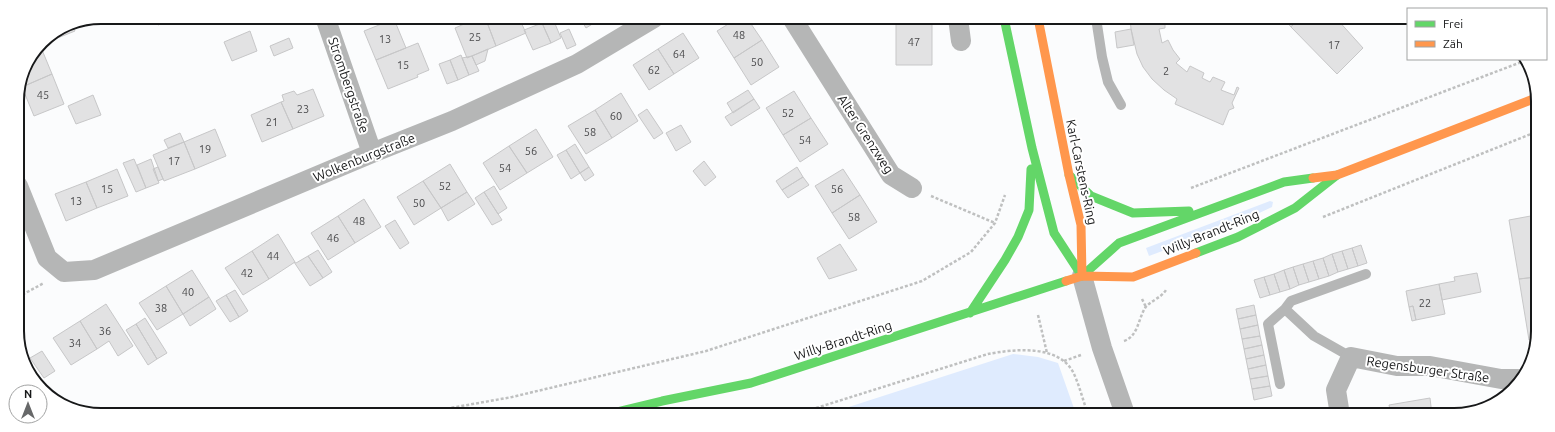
<svg xmlns="http://www.w3.org/2000/svg" width="1555" height="432" font-family="Ubuntu,sans-serif">
  <style>
    .green { fill: #dfebfe }
    .building { fill: #e2e2e3; stroke: #c7c7c8 }
    .lines { fill: none; stroke-linecap: round; stroke-linejoin: round }
    .path { stroke: #bfc0c0; stroke-width: 2.5; stroke-dasharray: 3 2; stroke-linecap: butt }
    .lane { stroke: #b5b6b6; stroke-width: 10 }
    .street { stroke: #b5b6b6; stroke-width: 20 }
    .fast { stroke: #63d668; stroke-width: 9 }
    .slow { stroke: #ff974d; stroke-width: 9 }
    .labels { text-anchor: middle; dominant-baseline: central; stroke-width: 4; stroke-linejoin: round; paint-order: stroke }
    .number-label { font-size: 11px; fill: #4a4a4c }
    .street-label { font-size: 13px; fill: #171819; stroke: #fff }
    .rim { fill: none; stroke: #171819; stroke-width: 2 }
  </style>
  <rect width="100%" height="100%" fill="#fbfcfd"/>
  <path class="green" d="M1270 201 1273 202 1272 207 1240 222 1149 256 1146 248Z
    M1013 354 1038 357 1058 363 1076 414H827Z"/>
  <path class="building" d="M154 17H172L173 19 158 25Z
    M260 17H276L262 23Z
    M480 17H485L496 46 467 58 455 28Z
    M485 17 519 18 526 33 496 46Z
    M580 18H602L586 28Z
    M738 18H747L762 40 734 58 717 31Z
    M896 18H932V65H896Z
    M1130 18H1165V28L1159 29 1162 43 1168 40 1173 50 1180 59 1176 63 1187 72 1190 66 1204 73 1202 78 1210 82 1213 77 1225 82 1221 90 1234 95 1237 87 1239 88 1232 103 1234 108 1229 110 1223 125 1175 104 1177 99 1164 90 1152 79 1143 67 1137 54 1131 29Z
    M1283 18H1299L1291 27Z
    M1299 18H1336L1363 48 1337 74 1291 27Z
    M394 19 406 48 376 60 364 31Z
    M553 19 561 38 551 43 542 23Z
    M69 23H71L75 31 50 41 48 37Z
    M542 23 551 43 533 50 524 30Z
    M569 29 576 45 567 49 560 33Z
    M1131 29 1134 45 1117 48 1115 32Z
    M250 31 257 51 232 61 224 42Z
    M683 33 699 58 674 74 658 49Z
    M289 38 293 48 274 56 270 46Z
    M762 40 779 67 751 85 734 58Z
    M418 43 429 70 417 75 418 77 388 89 376 60Z
    M40 45 52 74 22 87 20 83 26 64Z
    M488 49 485 61 476 65 472 56Z
    M658 49 674 74 649 90 633 65Z
    M461 55 469 75 458 80 450 60Z
    M472 56 479 71 469 75 462 58Z
    M450 60 458 80 447 84 439 64Z
    M52 74 64 104 34 116 22 87Z
    M313 89 324 116 293 129 281 102 284 101 282 95 294 91 297 95Z
    M748 90 754 99 733 113 727 103Z
    M794 91 811 118 783 135 766 108Z
    M621 93 638 121 612 138 595 110Z
    M93 95 101 115 76 124 68 106Z
    M754 99 760 108 731 126 725 117Z
    M281 102 293 129 262 142 251 115Z
    M647 109 663 133 654 139 638 115Z
    M595 110 612 138 586 154 568 126Z
    M811 118 828 144 800 162 783 135Z
    M681 125 691 142 676 151 666 133Z
    M215 129 226 156 195 169 184 142Z
    M536 129 553 157 527 173 509 146Z
    M180 133 184 142 168 148 164 140Z
    M184 142 195 169 164 181 153 155Z
    M575 144 589 167 580 173 566 150Z
    M509 146 527 173 500 190 483 163Z
    M566 150 580 173 571 179 557 155Z
    M134 159 146 188 136 192 123 163Z
    M151 159 159 183 146 188 137 165Z
    M704 161 716 177 705 186 693 171Z
    M450 164 467 192 441 208 423 181Z
    M158 167 163 179 158 181 153 169Z
    M589 167 594 175 585 181 580 173Z
    M797 167 803 177 782 190 776 181Z
    M117 169 128 196 97 208 86 182Z
    M843 169 860 195 832 213 815 186Z
    M803 177 809 185 788 198 782 190Z
    M423 181 441 208 414 225 397 197Z
    M86 182 97 208 66 221 55 194Z
    M494 186 507 208 498 214 484 192Z
    M467 192 475 204 448 221 441 208Z
    M484 192 502 220 492 225 475 198Z
    M860 195 877 222 849 239 832 213Z
    M364 199 381 227 355 243 338 216Z
    M1536 215V277L1519 279 1509 220Z
    M338 216 355 243 328 260 311 233Z
    M395 220 409 243 400 249 385 226Z
    M278 234 295 262 269 279 252 251Z
    M840 244 857 270 829 279 817 258Z
    M1361 245 1367 263 1358 266 1352 248Z
    M1352 248 1358 266 1348 269 1342 251Z
    M318 250 332 272 323 278 308 256Z
    M252 251 269 279 243 295 225 268Z
    M1342 251 1348 269 1338 272 1332 254Z
    M1332 254 1338 272 1329 276 1323 258Z
    M308 256 323 278 310 286 294 262 296 263Z
    M1323 258 1329 276 1319 279 1313 261Z
    M1313 261 1319 279 1309 282 1303 264Z
    M1303 264 1309 282 1299 285 1293 267Z
    M1293 267 1299 285 1290 289 1284 270Z
    M192 270 209 297 183 314 166 286Z
    M1284 270 1290 289 1280 292 1274 274Z
    M1477 273 1481 292 1442 300 1439 284 1455 281 1454 277Z
    M1274 274 1280 292 1270 295 1264 277Z
    M1264 277 1270 295 1260 298 1254 280Z
    M1536 277V338L1529 340 1519 279Z
    M1439 284 1445 314 1416 320 1413 306 1409 307 1406 291Z
    M166 286 183 314 157 330 139 303Z
    M235 290 248 311 239 317 226 295Z
    M226 295 239 317 230 322 216 301Z
    M209 297 216 309 190 326 183 314Z
    M106 304 133 346 118 356 109 341 97 349 80 321Z
    M1254 305 1256 315 1238 319 1236 309Z
    M1413 306 1416 320 1412 321 1409 307Z
    M1256 315 1258 325 1240 329 1238 319Z
    M145 318 167 353 157 359 136 324Z
    M80 321 97 349 71 365 53 338Z
    M136 324 157 359 148 365 126 330Z
    M1258 325 1260 336 1242 339 1240 329Z
    M1260 336 1262 345 1244 349 1242 339Z
    M1262 345 1264 355 1246 359 1244 349Z
    M42 351 55 371 44 378 30 358Z
    M1264 355 1266 365 1248 369 1246 359Z
    M1266 365 1268 376 1250 379 1248 369Z
    M1268 376 1270 386 1252 389 1250 379Z
    M1270 386 1272 396 1254 400 1252 389Z
    M1430 398 1432 415H1391L1389 405Z"/>
  <g class="lines">
    <path class="path" d="M1191 188 1524 61
      M931 196 995 223
      M1323 217 1536 132
      M18 297 44 283
      M1142 299 1146 307
      M1038 315 1047 353
      M1124 341C1138 336 1138 320 1145 308 1150 301 1161 298 1166 290
      M1064 361 1081 355
      M417 414 512 397 706 351 922 281 971 252 995 223 1005 195
      M797 414 988 354C1014 349 1060 344 1074 374 1080 387 1083 401 1088 414"/>
    <path class="lane" d="M1096 18 1102 57 1108 82 1121 105
      M1285 309 1291 301 1366 274
      M1280 384 1268 324 1285 309 1314 336 1351 357"/>
    <path class="street" d="M325 17 372 153
      M792 18 891 175 912 188
      M958 18 961 41
      M18 186 47 258 64 272 94 270 372 153 452 121 577 64 654 18
      M1082 276 1102 348 1125 414
      M1340 415 1336 390 1351 357 1397 366H1430L1501 379H1518"/>
    <path class="fast" d="M1004 18 1032 148 1054 233 1082 276
      M1069 175 1091 196 1133 213 1189 211
      M1196 253 1238 237 1295 208 1337 175
      M1082 276 1119 243 1284 182 1313 178
      M970 313 1005 260 1018 237 1029 210 1031 169
      M608 414 662 401 751 383 1066 281"/>
    <path class="slow" d="M1038 18 1069 175 1081 225 1082 276
      M1313 178 1337 175 1536 98
      M1066 281 1082 276 1133 277 1196 253"/>
  </g>
  <g class="labels">
    <g class="number-label">
      <text x="739" y="35">48</text>
      <text x="475" y="37">25</text>
      <text x="385" y="39">13</text>
      <text x="914" y="42">47</text>
      <text x="1334" y="45">17</text>
      <text x="679" y="54">64</text>
      <text x="757" y="62">50</text>
      <text x="403" y="65">15</text>
      <text x="654" y="70">62</text>
      <text x="1166" y="71">2</text>
      <text x="43" y="95">45</text>
      <text x="303" y="109">23</text>
      <text x="788" y="113">52</text>
      <text x="616" y="116">60</text>
      <text x="272" y="122">21</text>
      <text x="590" y="132">58</text>
      <text x="805" y="140">54</text>
      <text x="205" y="149">19</text>
      <text x="531" y="151">56</text>
      <text x="174" y="161">17</text>
      <text x="505" y="168">54</text>
      <text x="445" y="186">52</text>
      <text x="107" y="189">15</text>
      <text x="837" y="189">56</text>
      <text x="76" y="201">13</text>
      <text x="419" y="203">50</text>
      <text x="854" y="217">58</text>
      <text x="359" y="221">48</text>
      <text x="333" y="238">46</text>
      <text x="273" y="256">44</text>
      <text x="247" y="273">42</text>
      <text x="188" y="292">40</text>
      <text x="1425" y="303">22</text>
      <text x="161" y="308">38</text>
      <text x="105" y="331">36</text>
      <text x="75" y="343">34</text>
    </g>
    <g class="street-label">
      <text transform="translate(349 85) rotate(71)">Strombergstraße</text>
      <text transform="translate(866 134) rotate(57)">Alter Grenzweg</text>
      <text transform="translate(364 157) rotate(-22)">Wolkenburgstraße</text>
      <text transform="translate(1082 172) rotate(78)">Karl-Carstens-Ring</text>
      <text transform="translate(1211 232) rotate(-22)">Willy-Brandt-Ring</text>
      <text transform="translate(843 340) rotate(-18)">Willy-Brandt-Ring</text>
      <text transform="translate(1428 369) rotate(8)">Regensburger Straße</text>
    </g>
  </g>
  <path d="M0 0H1555V432H0ZM101 24H1454A77 77 0 0 1 1531 101V331A77 77 0 0 1 1454 408H101A77 77 0 0 1 24 331V101A77 77 0 0 1 101 24Z" fill="#fff" fill-rule="evenodd"/>
  <path class="rim" d="M101 24H1454A77 77 0 0 1 1531 101V331A77 77 0 0 1 1454 408H101A77 77 0 0 1 24 331V101A77 77 0 0 1 101 24Z"/>
  <rect x="1407" y="8" width="140" height="52" fill="#ffffff" stroke="#a2a3a3"/>
  <rect x="1415" y="21" width="20" height="6" fill="#63d668" stroke="#a2a3a3"/>
  <text x="1443" y="28" font-size="12" fill="#171819">Frei</text>
  <rect x="1415" y="41" width="20" height="6" fill="#ff974d" stroke="#a2a3a3"/>
  <text x="1443" y="48" font-size="12" fill="#171819">Zäh</text>
  <g transform="translate(28 404)"><circle r="19" fill="#ffffff" stroke="#a2a3a3"/>
  <path d="M0-3L7 15L0 10L-7 15Z" fill="#676869"/>
  <text y="-6" font-size="11" font-weight="bold" text-anchor="middle" fill="#171819">N</text>
  </g>
</svg>
